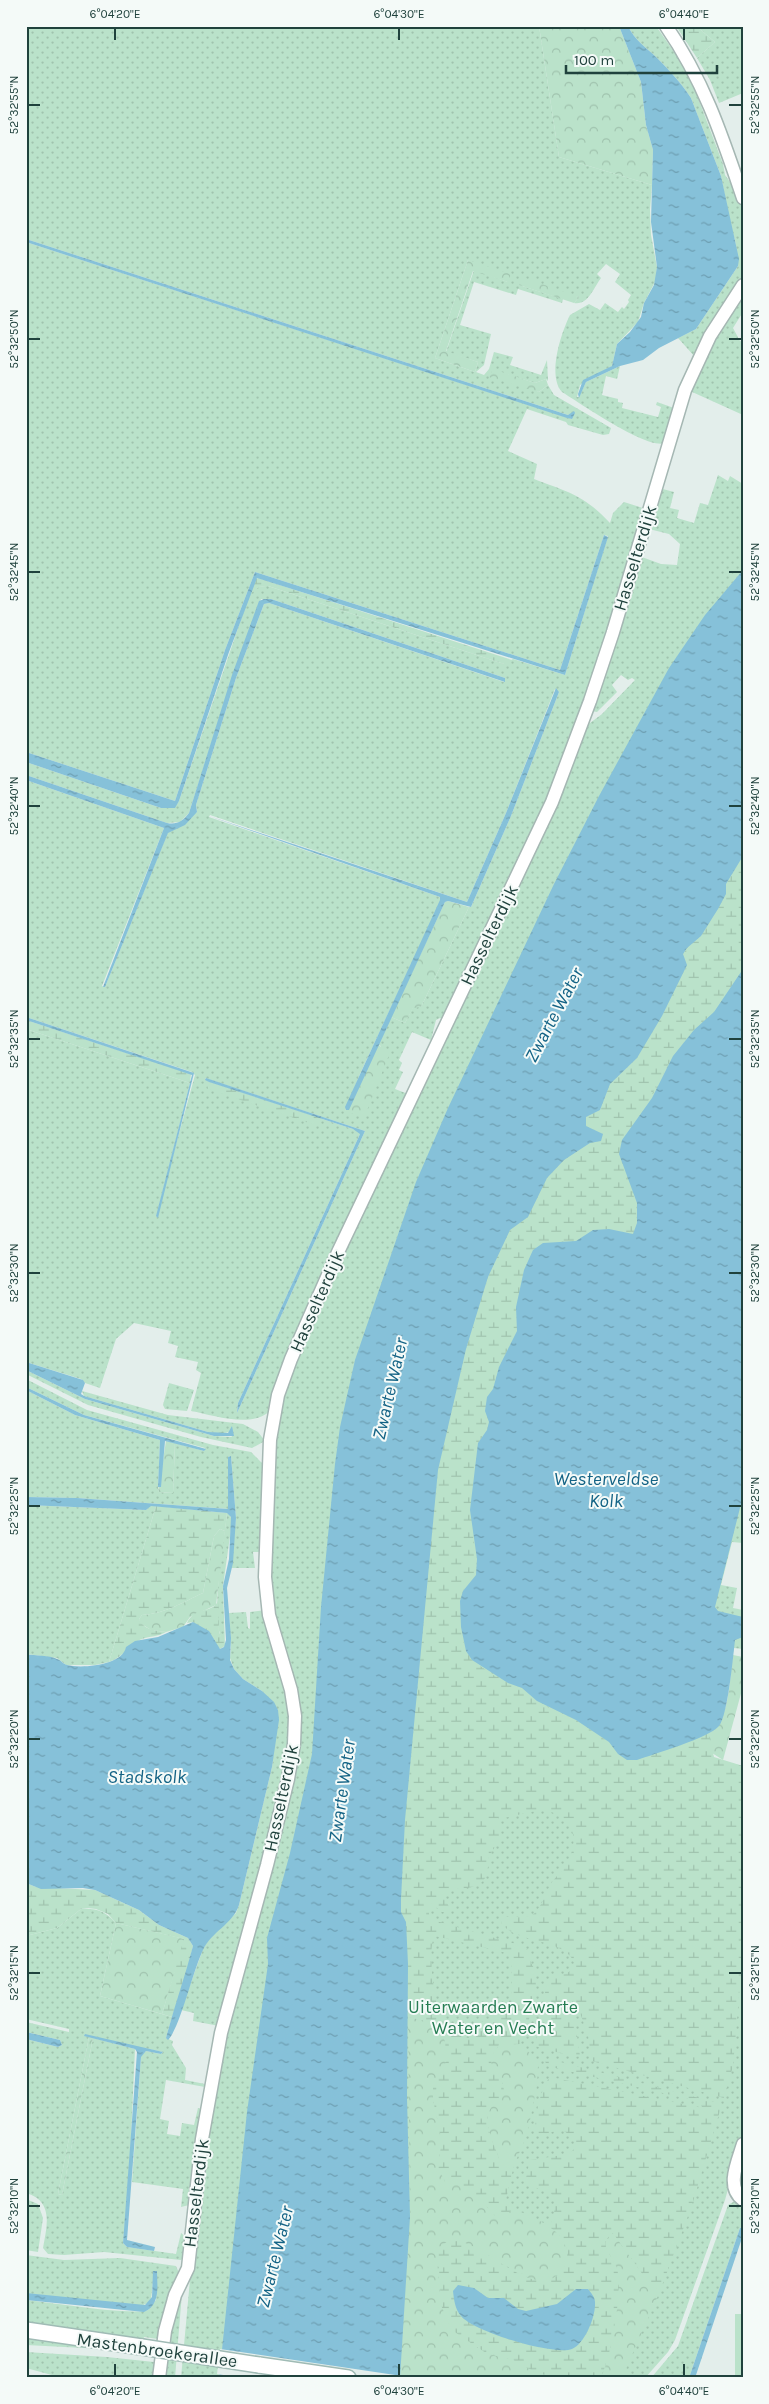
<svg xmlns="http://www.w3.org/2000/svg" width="769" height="2404" font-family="Karla,sans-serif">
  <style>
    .grass { fill: url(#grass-dots); fill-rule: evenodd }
    .forest { fill: url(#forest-crowns) }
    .wetland { fill: url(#wetland-marsh); fill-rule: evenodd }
    .pitch { fill: #bae2ca }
    .water { fill: url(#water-ripples) }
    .pier { fill: #e3eeeb }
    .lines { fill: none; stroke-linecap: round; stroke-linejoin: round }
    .minor-casing { stroke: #a5b7b3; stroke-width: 15 }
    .secondary-casing { stroke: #a0bbb5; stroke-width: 18 }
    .minor { stroke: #fff; stroke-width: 12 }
    .secondary { stroke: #fff; stroke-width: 15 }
    .secondary-bridge-casing { stroke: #a0bbb5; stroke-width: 18; stroke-linecap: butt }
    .secondary-bridge { stroke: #fff; stroke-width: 15 }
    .ticks { fill: none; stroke: #20423d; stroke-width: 2 }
    .labels { text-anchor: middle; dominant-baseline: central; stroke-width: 4; stroke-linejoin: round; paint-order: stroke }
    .street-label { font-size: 18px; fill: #20423d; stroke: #f4faf8 }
    .park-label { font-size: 18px; fill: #267d53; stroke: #f4faf8 }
    .water-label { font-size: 19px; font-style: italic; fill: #136385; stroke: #f4faf8 }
    .neatline { fill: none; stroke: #20423d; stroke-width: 2 }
    .ticks-label { font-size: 12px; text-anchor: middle; fill: #20423d }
  </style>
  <defs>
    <pattern id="grass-dots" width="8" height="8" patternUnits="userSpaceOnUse" patternTransform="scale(1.25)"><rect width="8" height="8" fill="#bae2ca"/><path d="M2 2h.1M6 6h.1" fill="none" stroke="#a0c3ae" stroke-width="1.8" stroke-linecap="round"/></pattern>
    <pattern id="forest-crowns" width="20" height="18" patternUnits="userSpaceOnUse" patternTransform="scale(1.25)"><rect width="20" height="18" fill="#bae2ca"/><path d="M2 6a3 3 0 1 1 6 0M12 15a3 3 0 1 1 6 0" fill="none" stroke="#a0c3ae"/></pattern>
    <pattern id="wetland-marsh" width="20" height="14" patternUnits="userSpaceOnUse" patternTransform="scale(1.25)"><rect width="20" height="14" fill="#bae2ca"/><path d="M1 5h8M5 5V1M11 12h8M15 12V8" fill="none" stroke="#a0c3ae"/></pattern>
    <pattern id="water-ripples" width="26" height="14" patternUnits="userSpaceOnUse" patternTransform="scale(1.25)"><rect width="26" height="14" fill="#86c1d9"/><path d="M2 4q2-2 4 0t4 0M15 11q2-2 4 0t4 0" fill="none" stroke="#6d9eb1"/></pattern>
  </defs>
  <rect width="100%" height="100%" fill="#e3eeeb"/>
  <path class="grass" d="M26 26H539L559 157 652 185 650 210 651 235 657 267 656 280 644 303 638 322 617 344 612 366 580 385 577 397H579L586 382 620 366 617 379 606 376 602 395 618 399V402L623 403 622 408 658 417 661 407 656 405 657 402 674 408 665 443C647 450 580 403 562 392 547 376 561 333 570 315L589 304 600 310 605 303 618 312 622 307 624 309 629 302 628 300 631 295 615 282 620 274 606 264 597 274 601 278C594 287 588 306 574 303L579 297 519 285 563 299 562 303 518 289 516 295 474 282 460 325 491 334 484 365 476 372 484 375 489 369 494 352 513 357 510 365 541 375 547 360 548 381 546 379 535 383 493 370 539 392 548 385 554 395 611 428 609 434 603 435 568 425 566 422 527 409 508 451 537 464 534 479C568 492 584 495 610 523L613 513 624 502 646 509 606 642 547 802 445 1020 440 1018 436 1020 431 1040 412 1032 399 1060 402 1063 399 1070 403 1072 395 1089 408 1094 269 1412C249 1428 213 1415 191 1411L201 1373 196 1370 198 1362 175 1357 178 1346 168 1343 171 1331 134 1323 116 1339 100 1388 85 1383 81 1379 26 1362V1029L190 1083 156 1218 195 1075 192 1072 26 1017V780L164 828 102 986 105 987 168 832 197 812 196 805 236 678 264 604 269 603 504 682 505 678 271 599H261L233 675 189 813 180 822 167 823 26 775V762L161 808H174L179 801 249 596C254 588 259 586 268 586L504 664 513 659 565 675 608 536 604 535 560 670 255 572 225 650 175 801 26 752V242L572 419 571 414 568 415 26 239ZM468 260 508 282 474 270 446 352 478 362 475 372 435 358ZM555 689 559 692 511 816 471 907H469L421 1007H413L405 1023 391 1017 378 1045 381 1046 345 1111 360 1074 441 900 440 897 209 817 210 815 467 902 506 813ZM205 1078 365 1131 237 1413 238 1403 360 1134V1131L353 1129 209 1082Z
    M628 26H656L679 59 695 90 723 164 725 175 737 192 743 208V281L695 357 678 338 696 329 738 266 735 240 731 228 721 176 691 98C682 84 669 70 657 58 646 47 635 41 628 26Z
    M696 26H743V93L719 103 710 80 697 58 715 42Z
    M743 289V312L733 328 740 341 743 342V415L690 391 693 374Z
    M718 475 728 481 730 476 743 484V1543L732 1542 721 1585 737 1588 733 1608 743 1610V1649L734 1648 710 1758 743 1766V2135L725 2200 675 2340 668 2352 645 2378H428L223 2345 219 2378H181L195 2225 220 2056 297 1752 268 1581 277 1413 296 1356 586 726 602 714 635 680 632 678 628 680 621 675 612 685 617 692 597 712 591 711 639 556 661 564 677 565 680 544 669 534 649 529 659 488 674 492 670 508 679 510 677 518 694 523 700 503 708 505Z
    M26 1370 85 1399 214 1436 232 1437 229 1432 221 1434 208 1432 84 1396 82 1391 168 1415 243 1424 258 1432 265 1441 252 1448 201 1437 88 1405 26 1374Z
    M26 1379 87 1410 213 1445 251 1452 263 1464 261 1552H253L255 1568H231L236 1518 231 1456 228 1457 229 1509 77 1498 26 1497V1390L75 1415 160 1440 158 1492 173 1493 175 1443 204 1451 205 1448 84 1415 26 1387Z
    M169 1383 194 1390 187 1411 165 1409 163 1405Z
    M26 1505 146 1510 150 1506H156L109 1662 95 1665H66L57 1658 26 1654Z
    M227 1513 230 1514 232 1522 223 1586 225 1646C208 1624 224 1542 227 1513Z
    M266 1610 291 1714 287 1764 219 2026 193 2021 194 2013 181 2010 203 1949 210 1937 236 1913 239 1905 272 1767 278 1710 262 1691 243 1679 234 1669 230 1658 231 1647 229 1613 246 1612 248 1628 250 1629V1612Z
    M81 1909C97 1908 106 1912 116 1923L100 1996 172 2017 166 2038 173 2041 172 2045 186 2068 185 2080 205 2084V2087L166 2080 160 2119 169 2121 167 2134 180 2136 182 2123 194 2125 198 2108 203 2109 189 2205 181 2207 183 2189 132 2182 141 2056 146 2051 161 2054 163 2052 84 2036 89 2037 58 2194 62 2195 93 2038 135 2049 129 2182 123 2243 127 2247 176 2254 181 2233 187 2238 185 2256 181 2260 104 2252 64 2255 48 2254 43 2248C47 2226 54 2201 26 2193V2039L58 2047 62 2045 60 2040 26 2032V2022L69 2032V2029L26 2019V1936L57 1928Z
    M26 2199 38 2204 43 2218 38 2252 26 2250Z
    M735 2201 743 2204V2227L740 2228 689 2378H651L678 2346 728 2205Z
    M26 2255 64 2260 120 2258 176 2266 179 2273 158 2339 144 2337 143 2341 26 2325V2300C48 2302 132 2316 148 2310L156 2300 157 2271H154L151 2300 148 2303 141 2306 30 2294 26 2293Z
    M183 2281 175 2378H164L167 2340Z
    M26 2336 123 2350 26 2345Z
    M26 2352 107 2357 154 2362V2378H63L26 2368Z"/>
  <path class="forest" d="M539 26H619L641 82 646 125 653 150 652 185 559 157Z
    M468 260 511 274 508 282 473 271 446 351 478 362 475 372 435 358Z
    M522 277 579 297 574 303 519 285Z
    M493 369 535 383 546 379 548 385 539 392 489 377Z
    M448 901 469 907 421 1007 413 1008 405 1023 391 1017 445 902Z
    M378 1045 385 1049 389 1055 364 1118 345 1111 349 1109Z
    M166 1441 175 1443 173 1493 158 1492Z
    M220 1529 225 1531 216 1605 190 1617 183 1627 166 1632 151 1630 140 1623 139 1619 142 1615C167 1613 181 1603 203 1593L214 1536Z
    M733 1655 743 1657V1686L723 1760 712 1753 708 1733C731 1721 729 1678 733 1655Z
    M116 1923 185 1939 162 2014 100 1996Z
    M408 2017C430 2019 452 2033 447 2059 444 2074 432 2082 433 2098 433 2108 438 2119 440 2129 443 2142 441 2155 438 2167L456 2183 477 2193 490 2211 502 2217C505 2216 509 2211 511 2211 520 2208 553 2227 559 2234 569 2246 572 2268 555 2277 534 2288 523 2271 506 2266 486 2261 458 2261 437 2259L441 2305 486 2353 513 2360 537 2373 558 2378H414L400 2376 410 2217Z
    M89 2037 93 2038 62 2195 58 2194Z
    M520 2044 534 2057 538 2066 537 2085 527 2135 514 2165 499 2159C495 2145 482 2124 490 2109 495 2100 501 2097 504 2086 495 2068 483 2066 499 2045Z
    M613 2233 649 2283 660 2291 622 2378H600L605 2369 617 2269 605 2246Z"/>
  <path class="wetland" d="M676 26H696L715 42 697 58Z
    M258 578 512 660 508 664H504L268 586 259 587 250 594 255 579Z
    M743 856V969L715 1012 694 1030 673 1056 619 1154C627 1181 644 1207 633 1234L609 1229 593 1230 576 1241H558L516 1307 517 1331 499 1367 485 1411 489 1422 487 1430 478 1443 473 1542 477 1559 476 1575 463 1591 460 1601 463 1641 472 1660 493 1675 508 1683 522 1688 537 1701 551 1709 576 1720 609 1742 618 1754 627 1760H637L708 1733 714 1757 743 1766 741 1973 733 2066 724 2098 592 2061 588 2035 574 1996 572 2002 580 2056 574 2057 535 2046 547 1982 554 1975 566 1974 575 1967C572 1937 513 1945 501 1922L506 1917 531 1916 536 1912C543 1903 546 1892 552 1882 556 1876 563 1871 567 1865 578 1845 577 1819 551 1812 533 1807 516 1818 498 1818 501 1828 502 1837 495 1847 493 1850 490 1853 489 1857 487 1867 490 1877 479 1884 468 1891 458 1886 446 1892L444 1896 450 1909 449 1912H442L429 1902V1916L433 1920 519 1945 530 1951 531 1963 535 1970 536 1988 526 2033 520 2044 499 2045C479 2071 504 2070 504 2092 500 2099 492 2104 489 2111 483 2126 495 2145 499 2159L514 2165 506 2199 511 2211 502 2217 497 2218C478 2198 475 2187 445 2182L438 2167 441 2146 440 2131 433 2100V2087L447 2060 445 2042 439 2029 430 2022 408 2017 406 1922 401 1912V1899L405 1820 438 1470 466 1349 488 1277 510 1230 528 1217 547 1178 564 1160 603 1134 586 1126V1117L600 1110 610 1084 637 1058 662 1016 687 965 683 955 687 948 701 936 718 909 726 894V884ZM435 1936 511 1954C510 1978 520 2007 491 2019 481 2022 474 2023 468 2032L472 2039C462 2037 451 2032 444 2024 435 2013 426 1947 435 1936Z
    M26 1020 191 1074 190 1083 26 1029Z
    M207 1081 323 1119 315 1125 208 1089Z
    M156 1506 227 1513 225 1531 220 1529 214 1536 203 1593C181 1603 167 1613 142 1615L139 1619C144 1630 156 1631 166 1632 158 1637 150 1636 142 1639 131 1643 125 1656 109 1662Z
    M218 1601 219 1632 225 1646 220 1649 193 1622 187 1623C195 1606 212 1614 218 1601Z
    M26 1883 36 1887 95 1890 139 1910 159 1925 188 1938 193 1946 184 1983 172 2017 162 2014 184 1939 116 1923 108 1914 96 1909 88 1908 81 1909 57 1928 26 1936Z
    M549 2059 722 2104 692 2205 660 2291 649 2283 613 2233C596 2245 613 2256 617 2269 623 2289 611 2361 600 2378H558L537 2373 513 2360 486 2353 459 2335 451 2329 441 2305 438 2250C463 2211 529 2310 561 2272 574 2256 565 2236 549 2227L554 2216 555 2197C546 2189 536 2190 525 2182L530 2160 569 2154 574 2149V2141C558 2119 555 2137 536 2134 533 2122 541 2086 550 2077L703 2108 697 2101 547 2066 545 2061ZM479 2291 484 2297C488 2298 491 2297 495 2298 506 2299 512 2307 520 2310 535 2315 558 2305 568 2295L589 2326C585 2335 580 2347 570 2349 548 2355 477 2331 460 2316Z"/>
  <path class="pitch" d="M735 2314H743V2377L735 2376Z"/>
  <path class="water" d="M619 26H628C635 41 646 47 657 58 669 70 682 84 691 98L721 176 739 259 738 266 696 329 659 348 643 360 620 366 586 382 579 398 578 394 583 380 612 366 617 344 630 332 641 317 644 303 654 285 657 267 651 222 653 150 646 125 641 82Z
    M26 239 568 415 574 411 575 413 572 419 567 418 26 242Z
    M604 535 608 537 565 675 257 578 229 652 179 801 175 808H161L26 762V752L175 801 225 650 255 572 560 670Z
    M743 570V856L726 884V894L718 909 701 936 687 948 683 954 687 965 662 1016 637 1058 610 1084 600 1110 586 1117V1126L603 1134 601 1141 590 1143 564 1160 547 1178 528 1217 510 1230 488 1277 466 1349 438 1470 405 1820 401 1899V1912L406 1922 408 1964 407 2098 410 2217 400 2378H219L247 2112 268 1964 267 1938 290 1853 312 1754 321 1607 335 1464 340 1427 355 1360 416 1182 448 1108 554 884 599 796 669 668 705 615Z
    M264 599H271L505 678V682L269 603 264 604 236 678 196 805 197 812 185 825 168 833 105 987H103L164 828 26 780V775L167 823C177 825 183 821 189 813L232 675 259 601Z
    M556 688 559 692 511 816 471 907 448 901 445 902 349 1110H346L345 1107 440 900V897L209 816 467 902 506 813Z
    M743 969V1496L715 1607 718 1611 743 1617V1637L735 1640C733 1657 728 1715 719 1726 709 1738 654 1754 637 1760H627L618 1754 609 1742 576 1720 537 1701 522 1688 508 1683 472 1660 466 1651 461 1627 460 1601 463 1591 476 1575 477 1559 470 1510 478 1443 487 1430 489 1422 485 1411 487 1397 493 1389 499 1367 517 1331 516 1307 524 1270 533 1250 543 1243 576 1241 593 1230 609 1229 633 1234 637 1223V1203L619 1154 622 1140 652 1098 673 1056 694 1030 714 1012Z
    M26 1017 194 1073 158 1218 156 1216 192 1075 26 1020Z
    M206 1078 365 1131 237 1413 238 1403 360 1134 353 1129 209 1082 205 1080Z
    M26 1362 83 1380 85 1383 81 1394 84 1396 208 1432 228 1433 232 1426 234 1436H214L85 1399 26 1370Z
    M26 1387 84 1415 206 1449 204 1451 165 1441 161 1487H158L160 1440 75 1415 26 1390Z
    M231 1456 236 1518 233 1563 227 1588 231 1638 230 1660 234 1669 243 1679 262 1691 274 1702 278 1710 279 1720 272 1767 239 1905C233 1924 211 1932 203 1950 193 1970 180 2028 168 2040L166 2038C174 2007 185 1977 193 1946L188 1938 159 1925 139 1910 95 1890 83 1888 41 1889 26 1883V1654C36 1656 49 1655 57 1659 61 1660 63 1664 67 1665 82 1669 123 1665 126 1647L135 1641 158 1637 193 1622 209 1631 220 1649 224 1647 226 1640 223 1586 229 1559 231 1517 227 1513 151 1506 146 1510 26 1505V1497L77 1498 228 1509V1457Z
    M26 2032 60 2040 62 2045 58 2047 26 2039Z
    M85 2034 163 2052 161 2054 146 2051 141 2057 127 2240 155 2247 154 2251 127 2247 123 2243 137 2052 135 2049 84 2036Z
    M743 2227V2235L695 2378H689L740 2228Z
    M153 2271H157C157 2285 161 2305 144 2312L26 2300V2293L145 2305 152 2297Z
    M458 2285 474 2288 488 2298H504L518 2309 526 2311 557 2304 576 2289H588C591 2293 595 2297 595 2302 596 2316 585 2344 572 2349 554 2356 474 2332 461 2316 455 2309 454 2300 453 2291Z"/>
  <path class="pier" d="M220 2349 402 2376 403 2378H242L217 2374Z"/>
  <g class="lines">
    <g class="minor-casing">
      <path id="minor" d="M666 26C704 81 722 136 743 198
        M743 2144C738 2161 725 2187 743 2200
        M159 2378 165 2331 175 2295 188 2268 202 2139 221 2033 267 1865 288 1779 294 1744 295 1716 291 1690 269 1615 265 1577 270 1440 278 1395 291 1359 339 1250 552 802 590 701 613 632 685 390 710 336 743 285"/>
    </g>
    <g class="secondary-casing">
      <path id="secondary" d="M26 2330 142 2347
        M259 2365 348 2378"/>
    </g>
    <use href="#minor" class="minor"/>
    <use href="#secondary" class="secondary"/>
    <g class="secondary-bridge-casing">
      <path id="secondary-bridge" d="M142 2347 259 2365"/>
    </g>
    <use href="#secondary-bridge" class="secondary-bridge"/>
  </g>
  <path class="ticks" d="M115 28V40M399 28V40M684 28V40M28 105H40M729 105H742M28 339H40M729 339H742M28 572H40M729 572H742M28 806H40M729 806H742M28 1039H40M729 1039H742M28 1273H40M729 1273H742M28 1506H40M729 1506H742M28 1739H40M729 1739H742M28 1973H40M729 1973H742M28 2206H40M729 2206H742M115 2364V2376M399 2364V2376M684 2364V2376"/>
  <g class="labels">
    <g class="street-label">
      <text transform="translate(635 558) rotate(-73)">Hasselterdijk</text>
      <text transform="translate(489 935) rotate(-64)">Hasselterdijk</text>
      <text transform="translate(317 1301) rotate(-66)">Hasselterdijk</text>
      <text transform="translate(281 1798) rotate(-78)">Hasselterdijk</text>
      <text transform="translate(196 2193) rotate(-83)">Hasselterdijk</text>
      <text transform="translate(157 2350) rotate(8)">Mastenbroekerallee</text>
    </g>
    <g class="park-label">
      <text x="493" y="2007">Uiterwaarden Zwarte<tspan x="493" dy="21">Water en Vecht</tspan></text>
    </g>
    <g class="water-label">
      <text transform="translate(554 1015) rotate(-62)">Zwarte Water</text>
      <text transform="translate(390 1389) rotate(-77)">Zwarte Water</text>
      <text x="606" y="1479">Westerveldse<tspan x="606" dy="22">Kolk</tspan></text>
      <text x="147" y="1777">Stadskolk</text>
      <text transform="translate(342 1791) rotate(-82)">Zwarte Water</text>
      <text transform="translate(275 2257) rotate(-76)">Zwarte Water</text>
    </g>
  </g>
  <rect width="769" height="2404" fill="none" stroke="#f4faf8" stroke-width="55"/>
  <path d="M566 65v8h151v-8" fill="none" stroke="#20423d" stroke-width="2.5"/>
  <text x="574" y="65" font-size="15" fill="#20423d" stroke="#f4faf8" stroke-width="4" paint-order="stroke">100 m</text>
  <rect x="28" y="28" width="714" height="2348" class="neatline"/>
  <g class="ticks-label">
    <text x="115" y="18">6°04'20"E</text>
    <text x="399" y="18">6°04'30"E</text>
    <text x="684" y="18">6°04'40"E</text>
    <text transform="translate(14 105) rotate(-90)" y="4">52°32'55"N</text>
    <text transform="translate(755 105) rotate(-90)" y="4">52°32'55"N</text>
    <text transform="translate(14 339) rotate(-90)" y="4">52°32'50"N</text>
    <text transform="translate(755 339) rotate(-90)" y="4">52°32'50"N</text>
    <text transform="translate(14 572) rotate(-90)" y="4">52°32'45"N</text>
    <text transform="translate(755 572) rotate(-90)" y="4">52°32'45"N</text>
    <text transform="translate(14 806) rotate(-90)" y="4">52°32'40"N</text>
    <text transform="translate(755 806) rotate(-90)" y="4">52°32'40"N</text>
    <text transform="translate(14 1039) rotate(-90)" y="4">52°32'35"N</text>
    <text transform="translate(755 1039) rotate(-90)" y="4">52°32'35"N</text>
    <text transform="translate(14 1273) rotate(-90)" y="4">52°32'30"N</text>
    <text transform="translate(755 1273) rotate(-90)" y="4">52°32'30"N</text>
    <text transform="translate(14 1506) rotate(-90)" y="4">52°32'25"N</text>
    <text transform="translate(755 1506) rotate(-90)" y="4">52°32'25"N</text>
    <text transform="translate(14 1739) rotate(-90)" y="4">52°32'20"N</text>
    <text transform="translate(755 1739) rotate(-90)" y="4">52°32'20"N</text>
    <text transform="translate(14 1973) rotate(-90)" y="4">52°32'15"N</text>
    <text transform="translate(755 1973) rotate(-90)" y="4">52°32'15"N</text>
    <text transform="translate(14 2206) rotate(-90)" y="4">52°32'10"N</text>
    <text transform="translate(755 2206) rotate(-90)" y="4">52°32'10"N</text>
    <text x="115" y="2395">6°04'20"E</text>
    <text x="399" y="2395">6°04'30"E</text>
    <text x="684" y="2395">6°04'40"E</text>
  </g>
</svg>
